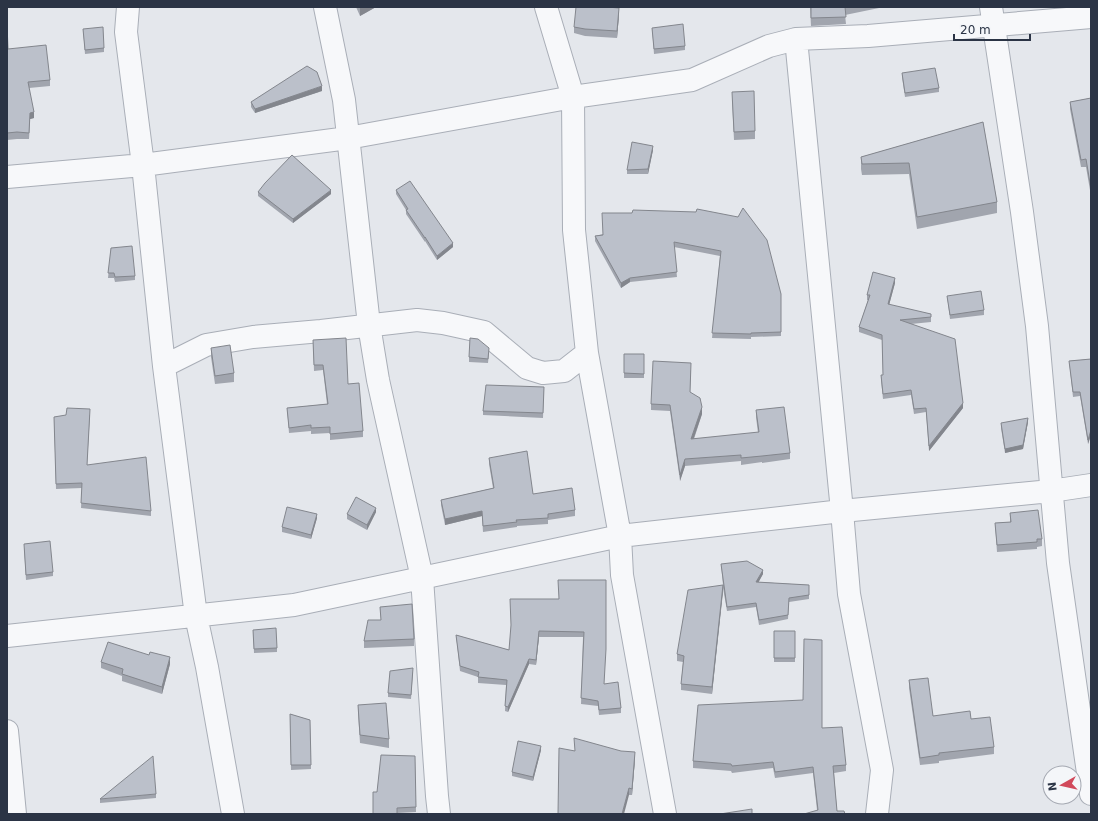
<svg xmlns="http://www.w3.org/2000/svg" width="1098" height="821" font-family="'DejaVu Sans',sans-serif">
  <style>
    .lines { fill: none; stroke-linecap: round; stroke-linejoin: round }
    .street-casing { stroke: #a9aeb7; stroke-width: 24 }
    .street { stroke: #f7f8fa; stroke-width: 22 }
    .wall { fill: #a1a5ae }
    .shaded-wall { fill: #83868d }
    .building { fill: #bbc0ca; stroke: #83868d }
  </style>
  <rect width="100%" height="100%" fill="#e4e7ec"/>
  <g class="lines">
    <g class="street-casing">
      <path id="street" d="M128 7 126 32 143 165 164 366 196 616 207 667 233 814
        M325 7 344 100 369 325 378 380 422 578 437 796 439 814
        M546 7 573 97 574 230 587 353 620 536 622 575 665 814
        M991 7 1022 212 1037 326 1058 563 1091 794
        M796 39 842 511 849 594 882 770 877 814
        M7 177 143 165 348 138 573 97 692 80 769 46 796 39 868 36 1091 17
        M164 366 206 345 253 337 321 331 417 320 443 323 484 332 527 368 543 373 564 371 587 353
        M7 636 294 605 620 536 842 511 1051 491 1091 485
        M7 731 15 814"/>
    </g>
    <use href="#street" class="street"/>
  </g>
  <path class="wall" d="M356 7H376L360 16Z
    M810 7H884L845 15 846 24 811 26Z
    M619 15 617 38 585 36 574 33V27Z
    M7 24 8 49 50 80V86L29 88 34 118 30 119 29 139H17L7 140Z
    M652 28 685 46V50L654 54Z
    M83 29 104 48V52L85 54Z
    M902 73 939 88V92L905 97 902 77Z
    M322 91 255 113 251 107V102Z
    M1091 98V196L1086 167H1081L1070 109V102Z
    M732 100 755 131V139L734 140Z
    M983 122 997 202V213L917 229 909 174 862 175 861 169V157Z
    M653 150 648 174H627V170Z
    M396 190 453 247 437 260 425 241V242L406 214V210L396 194Z
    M258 192 331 194 293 223 258 196Z
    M696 212 781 294V336L751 337V339L712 338 720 256 674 247 677 277 630 282 621 288 595 241V236Z
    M111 248 135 276V280L115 282 114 278H108Z
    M895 283 889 305 931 314V322L911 324 963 408 929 451 926 412 914 414 911 395 883 399 881 380V375H883L882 340 859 332V327L868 300H867V295Z
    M947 296 984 310V315L950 319Z
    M313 340 348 384 363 431V437L330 440V433L311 434V431L289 433 287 408 327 404 323 370 314 371Z
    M211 348 234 373V382L215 384 211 357Z
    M489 353 488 363 469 362V357Z
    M624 354H644V378H624Z
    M1091 359V435L1088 444 1080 396 1073 397 1069 361Z
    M691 370 690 393 702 414 694 439 758 433 756 417V410L790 453V459L762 463V462L741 465V461L685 466 680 481 670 411 651 410V404Z
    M544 387 543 418 483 415V411Z
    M90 415 87 465 151 511V516L81 508 82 488 56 489 54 417Z
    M1028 422 1023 449 1005 453 1001 428V423Z
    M489 458 533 494 575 510V516L548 520V524L517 526V527L483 532 482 516 445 525 441 505V500L493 488 489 464Z
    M376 512 367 530 347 519V514Z
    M1010 513 1042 539V546L1037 547V549L997 552 995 523 1010 522Z
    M317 518 311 539 282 532V527Z
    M24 548 53 572V576L26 580Z
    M721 564 763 574 758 582 809 585V599L789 602 788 619 759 625 756 607 727 611 723 588 712 694 681 690V684L683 662 677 661V654L723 585Z
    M606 580 604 684 621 708V713L599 715 598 706 581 704 583 637H539L536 665 529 664 508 712 505 711 506 685 478 683V677L460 671 456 635 509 650 559 599Z
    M380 607 414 639V646L364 648V641L381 620Z
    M253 630 277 648V652L254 653Z
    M774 631H795V662H774Z
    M101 662 170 664 162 694 122 681V676L101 668Z
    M413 672 411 699 388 697V693Z
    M909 680 933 716 971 719 994 747V754L939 761V763L920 765 909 688Z
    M358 705 389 739V748L360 743 358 713Z
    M290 714 310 720 311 769 291 770Z
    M822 728 846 765V771L834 773 837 811 845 814 817 810 813 773 775 778 773 768 732 773 731 771 693 768V761Z
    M541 750 533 781 512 776V772Z
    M574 751 635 759 632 795H629Z
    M415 756 416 812 397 813 377 792Z
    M156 794V798L100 803V799Z"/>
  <path class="shaded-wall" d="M360 7H376L360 16Z
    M619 8V15L617 38V31Z
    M322 86V91L255 113V109Z
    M34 112V118L30 119 29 139 30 113Z
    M653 146V150L648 174V169Z
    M331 190V194L293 223V219Z
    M453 243V247L437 260V256Z
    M630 278V282L621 288V283Z
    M895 278V283L888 309V304Z
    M963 403V408L929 451V446Z
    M702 407V414L691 446V439Z
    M1028 418V422L1023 449 1005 453V449Z
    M1091 430V435L1088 444V440Z
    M685 459V466L680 481V475Z
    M376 508V512L367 530V525Z
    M482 511V516L445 525V519Z
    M317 514V518L311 539V535Z
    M763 570V574L756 587V582Z
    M723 585V592L712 694V687Z
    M539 631V637L536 665V660Z
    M170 657V664L162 694V687Z
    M529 659V664L508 712V707Z
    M541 746V750L533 781V777Z
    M635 752V759L632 795V789Z
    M629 788V795L624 814H622Z"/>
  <path class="building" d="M576 7H607L619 8 617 31 585 29 574 27Z
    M811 7H845L846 17 811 18Z
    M7 24 8 49 46 45 50 80 28 82 34 112 30 113 29 133 17 132 7 133Z
    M683 24 685 46 654 49 652 28Z
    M103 27 104 48 85 50 83 29Z
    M307 66 317 72 322 86 255 109 251 102Z
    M935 68 939 88 905 93 902 73Z
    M754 91 755 131 734 132 732 92Z
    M1091 98V189L1086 159 1081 160 1070 102Z
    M983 122 997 202 917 217 909 163 862 164 861 157Z
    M632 142 653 146 648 169 627 170Z
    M292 155 331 190 293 219 258 192 265 183Z
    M410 181 453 243 437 256 425 237V238L406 210 408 209 396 190Z
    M743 208 767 240 781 294V332L751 333V334L712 333 721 251 674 242 677 272 630 278 621 283 595 236 603 235 602 213H632L633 210 696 212 697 209 738 217Z
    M132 246 135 276 115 277 114 273H108L111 248Z
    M873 272 895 278 888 304 931 314V317L900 320 955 339 963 403 929 446 926 408 914 409 911 390 883 394 881 375H883L882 335 859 327 870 295H867Z
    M981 291 984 310 950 315 947 296Z
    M346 338 348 384 359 383 363 431 330 434V427L311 428V425L289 428 287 408 328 404 323 365H314L313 340Z
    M470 338 478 339 489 348 488 359 469 357Z
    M230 345 234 373 215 376 211 348Z
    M624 354H644V374L624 373Z
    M1091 359V430L1088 440 1080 392H1073L1069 361Z
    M653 361 691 363 690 392 700 398 702 407 691 439 759 432 756 410 784 407 790 453 762 456 741 458V455L685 459 680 475 670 405 651 404Z
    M486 385 544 387 543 413 483 411Z
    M67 408 90 409 87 465 146 457 151 511 81 503 82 483 56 484 54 417 66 415Z
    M1028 418 1023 445 1005 449 1001 423Z
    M527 451 533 494 572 488 575 510 548 514V518L516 520 517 522 483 526 482 511 445 519 441 500 494 488 489 458Z
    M356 497 376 508 367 525 347 514Z
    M287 507 317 514 311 535 282 527Z
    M1038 510 1042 539H1037V542L997 545 995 523 1011 522 1010 513Z
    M50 541 53 572 26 575 24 544Z
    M747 561 763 570 756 582 809 585V595L789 598 788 615 759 620 756 603 727 607 721 564Z
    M558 580H606V649L604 684 618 682 621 708 599 710 598 701 581 698 584 632 539 631 536 660 529 659 508 707 505 706 507 680 478 677 479 672 460 666 456 635 509 650 511 625 510 599H559Z
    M723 585 712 687 681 684 684 656 677 654 688 590Z
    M412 604 414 639 364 641 368 620H381L380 607Z
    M276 628 277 648 254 649 253 630Z
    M774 631H795V658H774Z
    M804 639 822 640V728L842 727 846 765 833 766 837 811H844L845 814H804L818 810 813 767 775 772 773 762 732 766 731 764 693 761 698 705 803 700Z
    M108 642 149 655 150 652 170 657 162 687 122 674 123 669 101 662Z
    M413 668 411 695 388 693 390 671Z
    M928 678 933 716 970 711 971 719 990 717 994 747 939 753V755L920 758 909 680Z
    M386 703 389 739 360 735 358 705Z
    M290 714 310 720 311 765H291Z
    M574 738 621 751 635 752 632 789 629 788 622 814H558L559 748 575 751Z
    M518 741 541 746 533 777 512 772Z
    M381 755 415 756 416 807 397 808V814H373V792H377Z
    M153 756 156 794 100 799Z
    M752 809V814H720Z"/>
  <rect width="1098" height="821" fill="none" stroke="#2b3445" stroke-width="16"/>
  <g transform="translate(1062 785) rotate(262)"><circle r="19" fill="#f4f6f9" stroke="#a4a8b1"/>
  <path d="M0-3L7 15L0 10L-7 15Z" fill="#d1495b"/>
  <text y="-6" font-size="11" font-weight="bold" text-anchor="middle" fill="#2b3445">N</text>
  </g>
  <path d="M954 34v6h76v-6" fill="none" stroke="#2b3445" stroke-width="2"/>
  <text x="960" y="34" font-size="12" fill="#2b3445" stroke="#f4f6f9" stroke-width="3" paint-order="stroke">20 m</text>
</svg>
